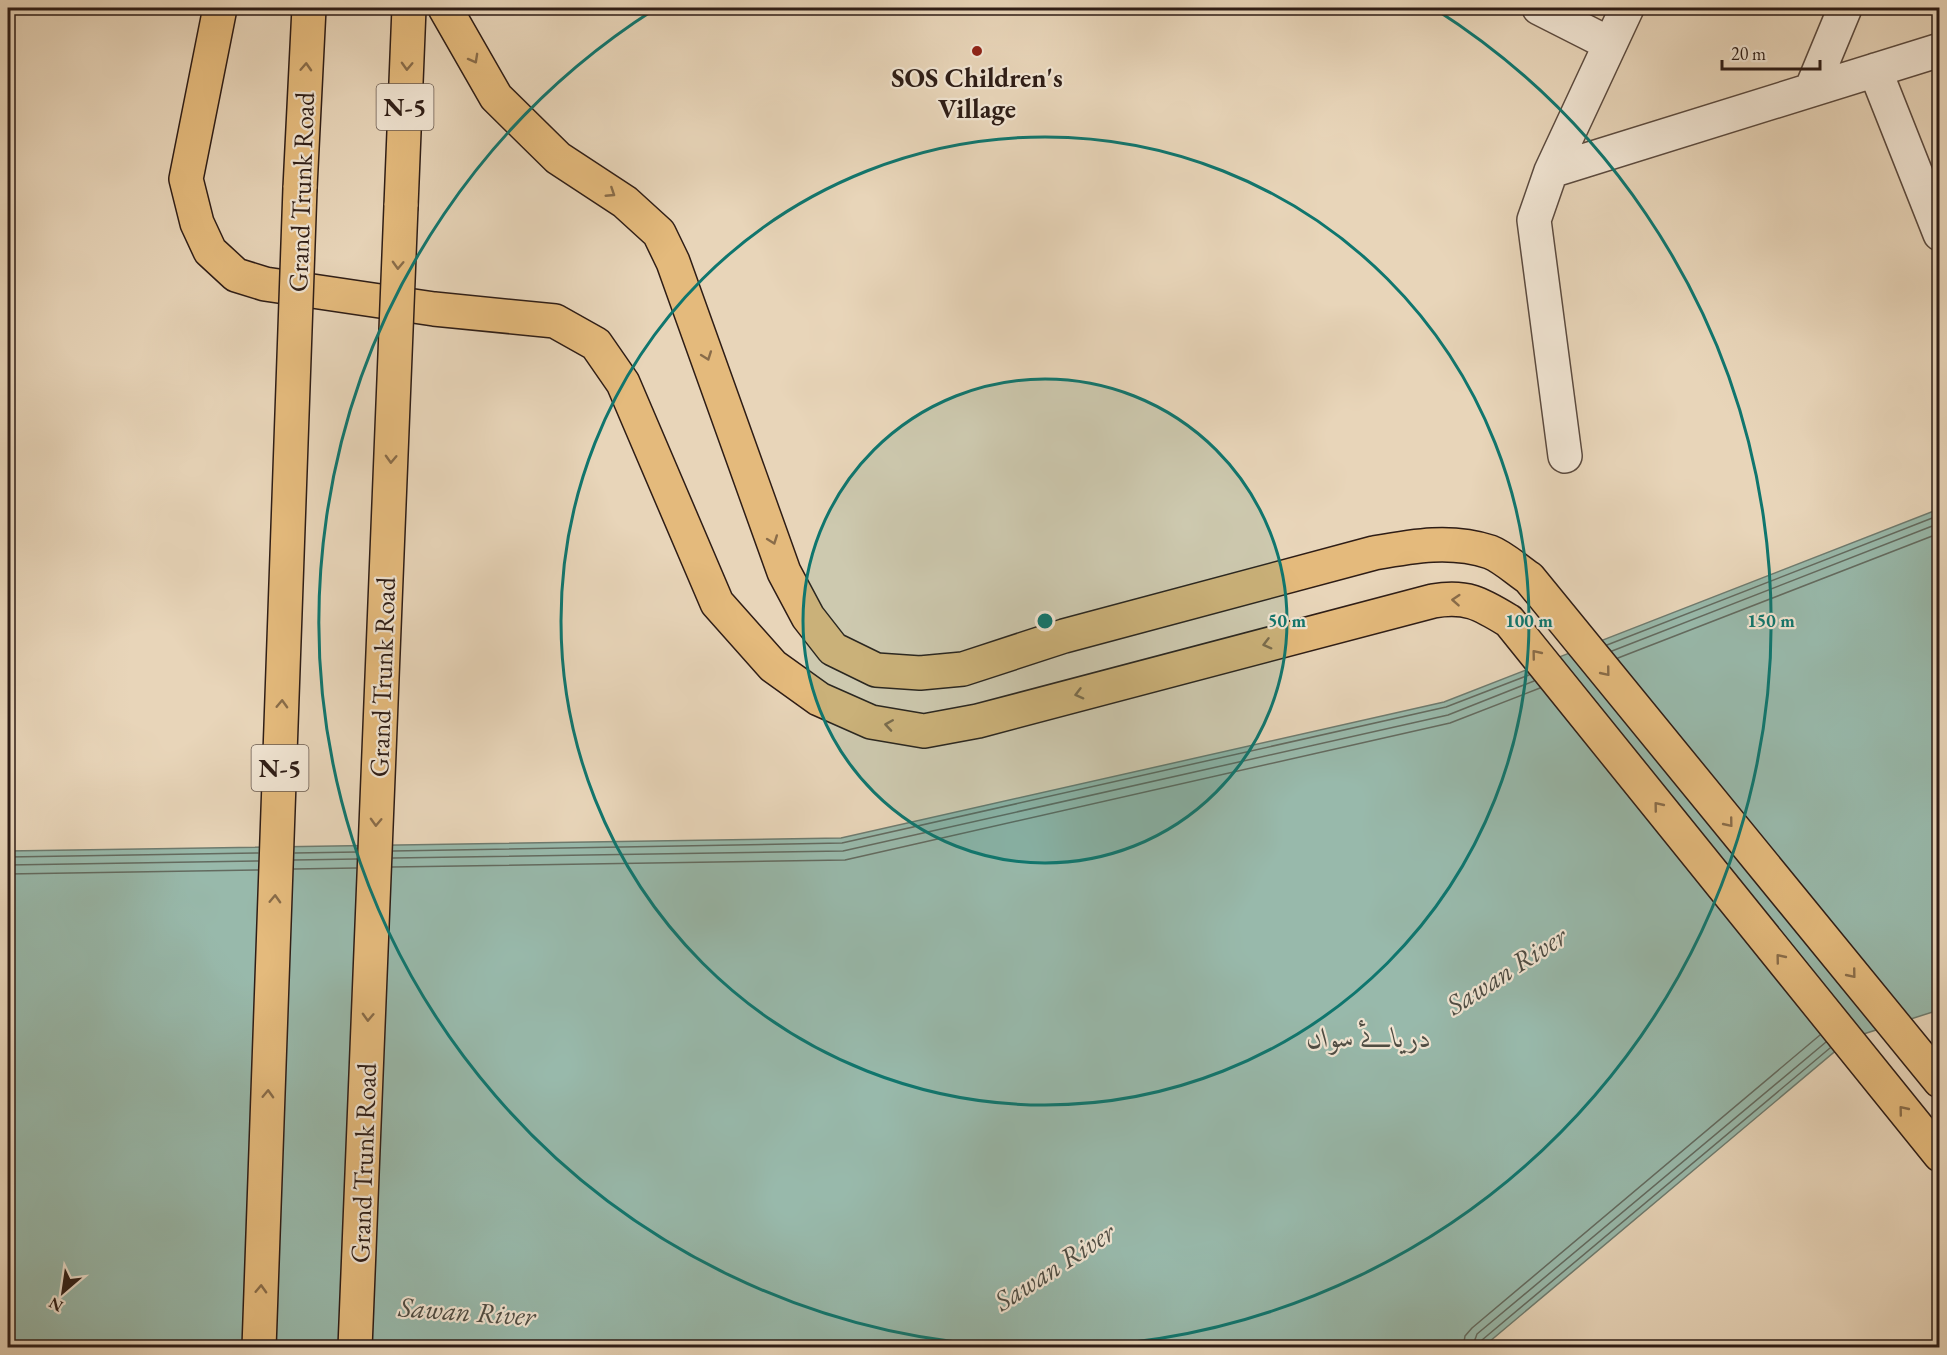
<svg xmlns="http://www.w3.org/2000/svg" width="1947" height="1355" font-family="'EB Garamond',Amiri,serif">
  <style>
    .water { fill: #98b9ab; stroke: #6e7b6f; stroke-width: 1.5 }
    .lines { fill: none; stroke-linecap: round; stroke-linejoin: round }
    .shore { stroke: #636b60; stroke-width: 1.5 }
    .minor-casing { stroke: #5c4b3f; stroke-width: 36 }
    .major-casing { stroke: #2e1d16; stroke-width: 36 }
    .highway-casing { stroke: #2e1d16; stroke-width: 36 }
    .minor { stroke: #f0e4d2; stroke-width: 33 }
    .major { stroke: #e4ba7c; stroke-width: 33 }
    .highway { stroke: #e4ba7c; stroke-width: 33 }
    .highway-bridge-casing { stroke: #2e1d16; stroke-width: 36; stroke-linecap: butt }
    .highway-bridge { stroke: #e4ba7c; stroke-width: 33 }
    .oneway { stroke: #896c49 }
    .ring { fill: none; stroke: #0f766e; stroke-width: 3 }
    .poi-dot { fill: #8f2418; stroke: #f0e4d2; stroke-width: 2 }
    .labels { text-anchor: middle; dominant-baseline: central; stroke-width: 4.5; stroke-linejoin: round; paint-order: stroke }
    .shield { fill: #f0e4d2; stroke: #68594e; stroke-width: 1.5 }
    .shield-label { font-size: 26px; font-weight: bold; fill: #2e1d16 }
    .poi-label { font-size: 27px; font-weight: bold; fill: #2e1d16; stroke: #f0e4d2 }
    .street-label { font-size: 27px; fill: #2e1d16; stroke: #f0e4d2 }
    .water-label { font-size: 28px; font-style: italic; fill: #4e4c43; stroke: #f0e4d2 }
    .centre { fill: #0f766e; stroke: #f0e4d2; stroke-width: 3 }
    .ring-label { font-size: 18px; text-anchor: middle; font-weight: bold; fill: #0f766e; stroke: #f0e4d2; stroke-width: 4.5; stroke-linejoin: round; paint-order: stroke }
  </style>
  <rect width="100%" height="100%" fill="#e8d5b9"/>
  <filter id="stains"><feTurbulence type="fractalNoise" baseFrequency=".00333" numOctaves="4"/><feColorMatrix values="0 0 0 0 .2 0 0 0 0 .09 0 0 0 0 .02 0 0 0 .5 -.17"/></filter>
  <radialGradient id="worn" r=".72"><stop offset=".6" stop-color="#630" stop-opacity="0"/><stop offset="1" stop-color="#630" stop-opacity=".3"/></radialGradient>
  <path class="water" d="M1939 509V1010L1851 1038 1483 1347H8V851L841 838 1444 702Z"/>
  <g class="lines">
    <path class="shore" d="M1607 645 1940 515
      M1612 651 1940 523
      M1618 658 1940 533
      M393 851 842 843 1446 707 1529 675
      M295 853 357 852
      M8 857 258 853
      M393 858 843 851 1448 715 1534 681
      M294 860 357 859
      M8 865 258 861
      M392 867 845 860 1450 723 1540 688
      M294 869 356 868
      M8 874 258 870
      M1463 1348 1465 1336 1472 1328 1820 1035
      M1472 1348 1477 1334 1826 1042
      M1480 1348 1482 1340 1830 1048"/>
    <g class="minor-casing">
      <path id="minor" d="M1539 8 1610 44
        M1875 70 1940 234
        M1811 90 1845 8
        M1551 171 1940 50
        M1565 456 1534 220 1551 171 1627 8"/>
    </g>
    <g class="major-casing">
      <path id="major" d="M220 8 186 179 197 223 210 251 236 275 265 284 434 309 555 321 596 344 623 383 717 603 773 666 819 699 871 722 924 731 978 721 1433 601C1467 595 1481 604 1509 621L1940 1155
        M445 8 496 97 558 158 625 202 659 233 673 262 784 572 808 617 833 649 876 670 920 673 963 669 1064 636 1374 553C1413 546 1451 539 1490 552 1503 557 1517 570 1529 578L1940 1081"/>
    </g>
    <g class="highway-casing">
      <path id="highway" d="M300 188 309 8
        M401 206 409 8"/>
    </g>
    <use href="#minor" class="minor"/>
    <use href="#major" class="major"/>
    <use href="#highway" class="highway"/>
    <g class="highway-bridge-casing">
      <path id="highway-bridge" d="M259 1348 300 188
        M355 1348 401 206"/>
    </g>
    <use href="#highway-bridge" class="highway-bridge"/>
  </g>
  <defs><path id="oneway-chevron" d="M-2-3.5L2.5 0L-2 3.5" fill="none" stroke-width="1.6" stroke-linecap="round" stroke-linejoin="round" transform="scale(1.5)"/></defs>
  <g class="oneway">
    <use href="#oneway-chevron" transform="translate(474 59) rotate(61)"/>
    <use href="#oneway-chevron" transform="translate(407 66) rotate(92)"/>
    <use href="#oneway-chevron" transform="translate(306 67) rotate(-87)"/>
    <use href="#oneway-chevron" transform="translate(611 193) rotate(33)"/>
    <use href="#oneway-chevron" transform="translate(398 265) rotate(92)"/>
    <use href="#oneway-chevron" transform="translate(707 356) rotate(70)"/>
    <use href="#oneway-chevron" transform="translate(391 459) rotate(92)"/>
    <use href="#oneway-chevron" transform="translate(773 540) rotate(70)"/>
    <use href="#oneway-chevron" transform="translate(1456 600) rotate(-176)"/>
    <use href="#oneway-chevron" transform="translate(1267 644) rotate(165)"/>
    <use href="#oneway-chevron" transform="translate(1536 654) rotate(-129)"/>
    <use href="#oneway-chevron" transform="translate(1606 672) rotate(51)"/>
    <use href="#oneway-chevron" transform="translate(1079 694) rotate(165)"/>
    <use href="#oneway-chevron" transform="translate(282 704) rotate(-88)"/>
    <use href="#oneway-chevron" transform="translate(889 725) rotate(-171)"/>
    <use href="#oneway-chevron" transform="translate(1658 806) rotate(-129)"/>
    <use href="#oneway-chevron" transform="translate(376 822) rotate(92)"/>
    <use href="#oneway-chevron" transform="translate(1729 823) rotate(51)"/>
    <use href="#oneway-chevron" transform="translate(275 899) rotate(-88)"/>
    <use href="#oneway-chevron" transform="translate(1780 958) rotate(-129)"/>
    <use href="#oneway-chevron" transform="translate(1852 974) rotate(51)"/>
    <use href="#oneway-chevron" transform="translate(368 1017) rotate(92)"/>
    <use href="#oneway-chevron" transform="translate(268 1094) rotate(-88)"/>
    <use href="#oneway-chevron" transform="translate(1903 1110) rotate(-129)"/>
    <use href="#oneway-chevron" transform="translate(261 1289) rotate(-88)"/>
  </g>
  <circle cx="1045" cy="621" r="242" fill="#0f766e" fill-opacity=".12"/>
  <g class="ring">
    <circle cx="1045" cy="621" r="242"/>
    <circle cx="1045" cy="621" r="484"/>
    <path d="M1435 9A726 726 0 1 1 655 9"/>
  </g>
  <circle class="poi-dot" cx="977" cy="51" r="6"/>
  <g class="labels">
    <g class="shield">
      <rect x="376.5" y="84" width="57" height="46" rx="4.5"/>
      <rect x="251.5" y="745" width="57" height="46" rx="4.5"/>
    </g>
    <g class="shield-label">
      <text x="405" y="107">N-5</text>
      <text x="280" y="768">N-5</text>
    </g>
    <g class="poi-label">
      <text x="977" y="77">SOS Children's<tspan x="977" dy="31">Village</tspan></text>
    </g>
    <g class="street-label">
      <text transform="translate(301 192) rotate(-88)">Grand Trunk Road</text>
      <text transform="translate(382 677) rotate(-88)">Grand Trunk Road</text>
      <text transform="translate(363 1163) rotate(-88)">Grand Trunk Road</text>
    </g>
    <g class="water-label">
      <text transform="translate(1506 970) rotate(-33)">Sawan River</text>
      <text x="1369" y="1037">دریائے سواں</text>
      <text transform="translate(1054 1266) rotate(-33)">Sawan River</text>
      <text transform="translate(467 1311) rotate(4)">Sawan River</text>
    </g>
  </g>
  <circle cx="1045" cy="621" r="9" class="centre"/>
  <g class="ring-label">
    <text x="1287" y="627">50 m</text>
    <text x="1529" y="627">100 m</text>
    <text x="1771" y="627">150 m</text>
  </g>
  <rect width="1947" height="1355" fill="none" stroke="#e8d5b9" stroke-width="30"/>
  <rect x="9" y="9" width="1929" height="1337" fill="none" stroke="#2e1d16" stroke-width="3"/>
  <rect x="15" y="15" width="1917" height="1325" fill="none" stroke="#2e1d16" stroke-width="1.5"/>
  <g transform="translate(63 1292) rotate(209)" stroke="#f0e4d2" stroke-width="4.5" paint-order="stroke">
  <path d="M0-4.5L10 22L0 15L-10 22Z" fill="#2e1d16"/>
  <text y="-9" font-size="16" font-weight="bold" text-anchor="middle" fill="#2e1d16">N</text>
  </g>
  <path d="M1722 60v9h98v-9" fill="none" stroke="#2e1d16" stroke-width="3"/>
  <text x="1731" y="60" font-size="18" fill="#2e1d16" stroke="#f0e4d2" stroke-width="4.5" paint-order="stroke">20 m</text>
  <rect width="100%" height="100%" filter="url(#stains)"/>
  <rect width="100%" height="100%" fill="url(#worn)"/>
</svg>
